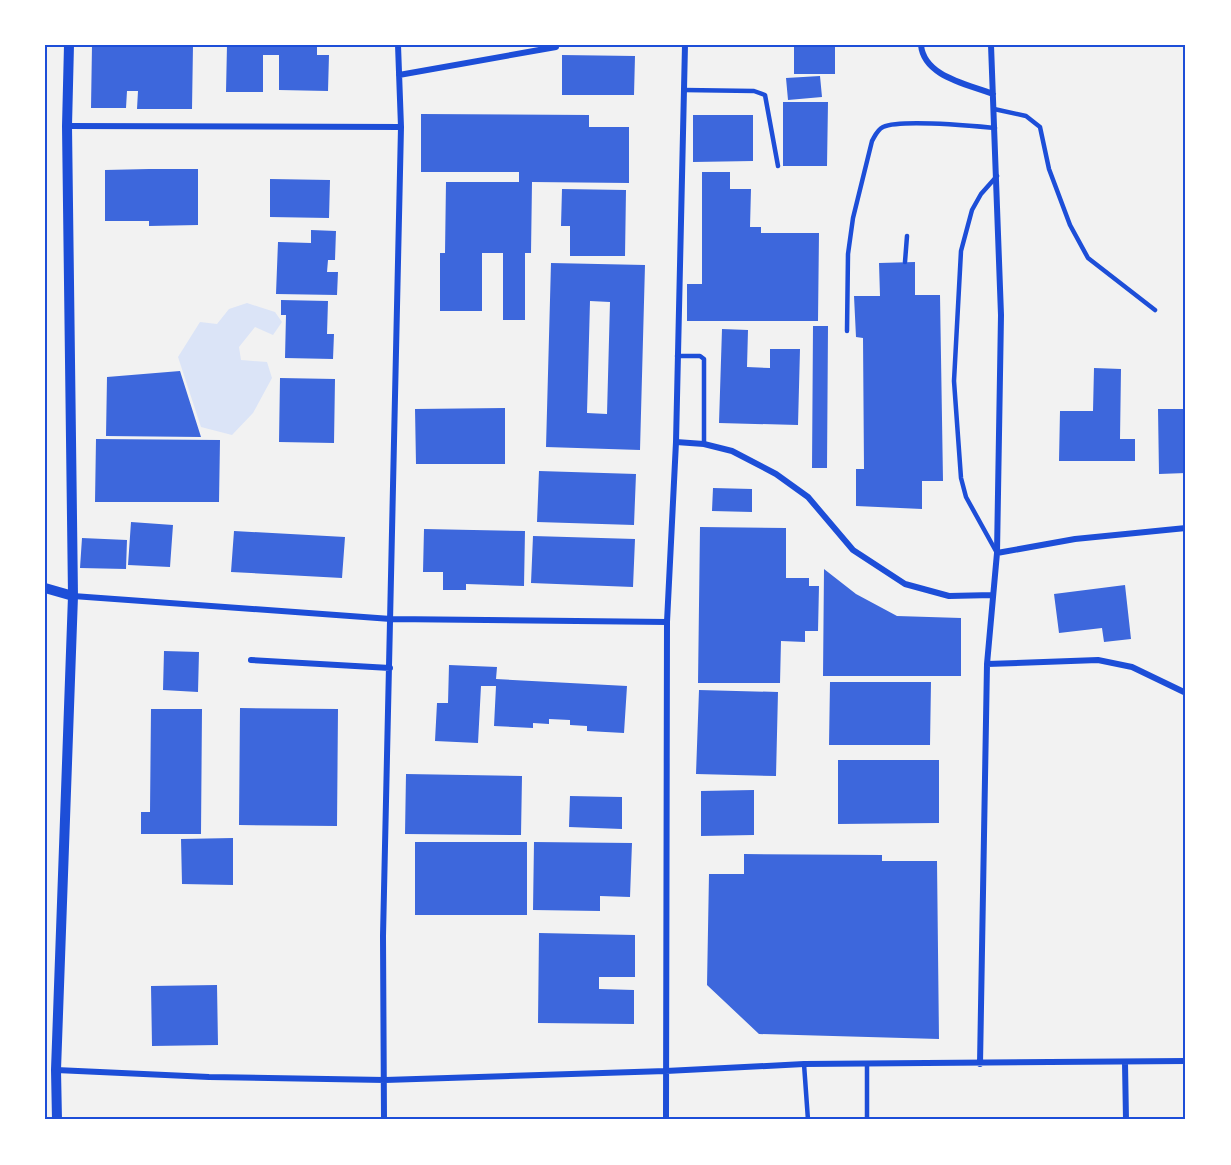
<svg xmlns="http://www.w3.org/2000/svg" width="1231" height="1165" font-family="'PT Sans Narrow',sans-serif">
  <style>
    .green { fill: #dbe4f7 }
    .building { fill: #3d67dc; fill-rule: evenodd }
    .lines { fill: none; stroke-linecap: round; stroke-linejoin: round }
    .service { stroke: #1d4ed8; stroke-width: 4.5 }
    .minor { stroke: #1d4ed8; stroke-width: 6 }
    .tertiary { stroke: #1d4ed8; stroke-width: 10 }
    .neatline { fill: none; stroke: #1d4ed8; stroke-width: 2 }
  </style>
  <rect width="100%" height="100%" fill="#f2f2f2"/>
  <path class="green" d="M247 303 275 312 282 322 273 335 255 327 239 347 241 360 267 362 272 378 253 413 232 435 201 427 178 357 200 322 217 324 229 309Z"/>
  <path class="building" d="M92 45H193L192 109H137L138 91H127L126 108H91Z
    M227 45H317V55H329L328 91 279 90V55H263V92H226Z
    M794 45H835V74H794Z
    M562 55 635 56 634 95H562Z
    M820 76 822 97 788 100 786 78Z
    M783 102H828L827 166H783Z
    M421 114 589 115V127H629V183L532 182 531 253H525V320H503V253H482V311H440V253H445L446 182H519V172H421Z
    M693 115H753V161L693 162Z
    M149 169H198V225L149 226V221H105V170Z
    M702 172H730V189H751L750 227H761V233H819L818 321H687V284H702Z
    M270 179 330 180 329 218 270 217Z
    M562 189 626 190 625 256H570V226H561Z
    M311 230 336 231 335 260H328L327 272H338L337 295 276 294 278 242 311 243Z
    M915 262V295H940L943 481H922V509L856 506V469H864L863 338 856 337 854 296H880L879 263Z
    M551 263 645 265 640 450 546 447ZM590 301 610 302 607 414 587 413Z
    M281 300 328 301 327 334H334L333 359 285 358 286 315H281Z
    M813 326H828L827 468H812Z
    M722 329 748 330 747 367 770 368V349H800L798 425 719 423Z
    M1094 368 1121 369 1120 439H1135V461H1059L1060 411H1093Z
    M180 371 201 437 106 436 107 377Z
    M280 378 335 379 334 443 279 442Z
    M505 408V464H416L415 409Z
    M1158 409H1186V473L1159 474Z
    M96 439 220 440 219 502H95Z
    M539 471 636 474 634 525 537 522Z
    M713 488 752 489V512L712 511Z
    M131 522 173 525 170 567 128 565Z
    M700 527 786 528V578H809V586H819L818 631H805V642L781 641 780 683H698Z
    M424 529 525 531 524 586 466 584V590H443V572H423Z
    M234 531 345 537 342 578 231 572Z
    M533 536 635 539 633 587 531 583Z
    M82 538 127 540 126 569 80 568Z
    M824 569 856 594 897 616 961 618V676H823Z
    M1125 585 1131 639 1104 642 1102 628 1059 633 1054 594Z
    M164 651 199 652 198 692 163 690Z
    M449 665 497 667 496 679 627 686 624 733 587 731V726L570 725V720L549 719V724L533 723V728L494 726 496 686H481L478 743 435 741 437 703H448Z
    M830 682H931L930 745H829Z
    M699 690 778 692 776 776 696 774Z
    M240 708 338 709 337 826 239 825Z
    M151 709H202L201 834H141V812H150Z
    M838 760H939V823L838 824Z
    M406 774 522 776 521 835 405 834Z
    M754 790V835L701 836V791Z
    M570 796 622 797V829L569 827Z
    M233 838V885L182 884 181 839Z
    M415 842H527V915H415Z
    M534 842 632 843 630 897 600 896V911L533 910Z
    M744 854 882 855V861H937L939 1039 759 1034 707 985 709 874H744Z
    M539 933 635 935V977H599V989L634 990V1024L538 1023Z
    M217 985 218 1045 152 1046 151 986Z"/>
  <g class="lines">
    <path class="service" d="M684 90 754 91 765 95 778 166
      M994 109 1026 116 1040 127 1049 169 1070 225 1088 258 1155 310
      M905 262 907 236
      M847 331 848 254 853 218 872 141C875 136 877 130 883 127 901 119 973 126 995 128
      M677 356H700L704 359V444
      M997 553 966 497 961 478 954 381 961 251 972 210 981 194 997 176
      M804 1064 808 1120
      M867 1120V1064"/>
    <path class="minor" d="M921 45C924 77 968 84 993 94
      M399 75 556 47
      M67 126 401 127
      M676 442 704 444 732 451 776 474 808 497 853 550 905 584 949 596 993 595
      M997 553 1075 539 1186 528
      M73 596 391 619 667 622
      M251 660 390 668
      M987 664 1098 660 1132 667 1186 693
      M1125 1063 1126 1120
      M980 1064 987 664 997 553 1001 315 991 45
      M56 1070 209 1077 385 1080 666 1071 804 1064 1186 1061
      M384 1120 383 936 401 127 398 45
      M666 1120 667 622 676 442 685 45"/>
    <path class="tertiary" d="M45 588 73 596
      M57 1120 56 1070 73 596 67 126 69 45"/>
  </g>
  <rect width="1231" height="1165" fill="none" stroke="#ffffff" stroke-width="93"/>
  <rect x="46" y="46" width="1138" height="1072" class="neatline"/>
</svg>
